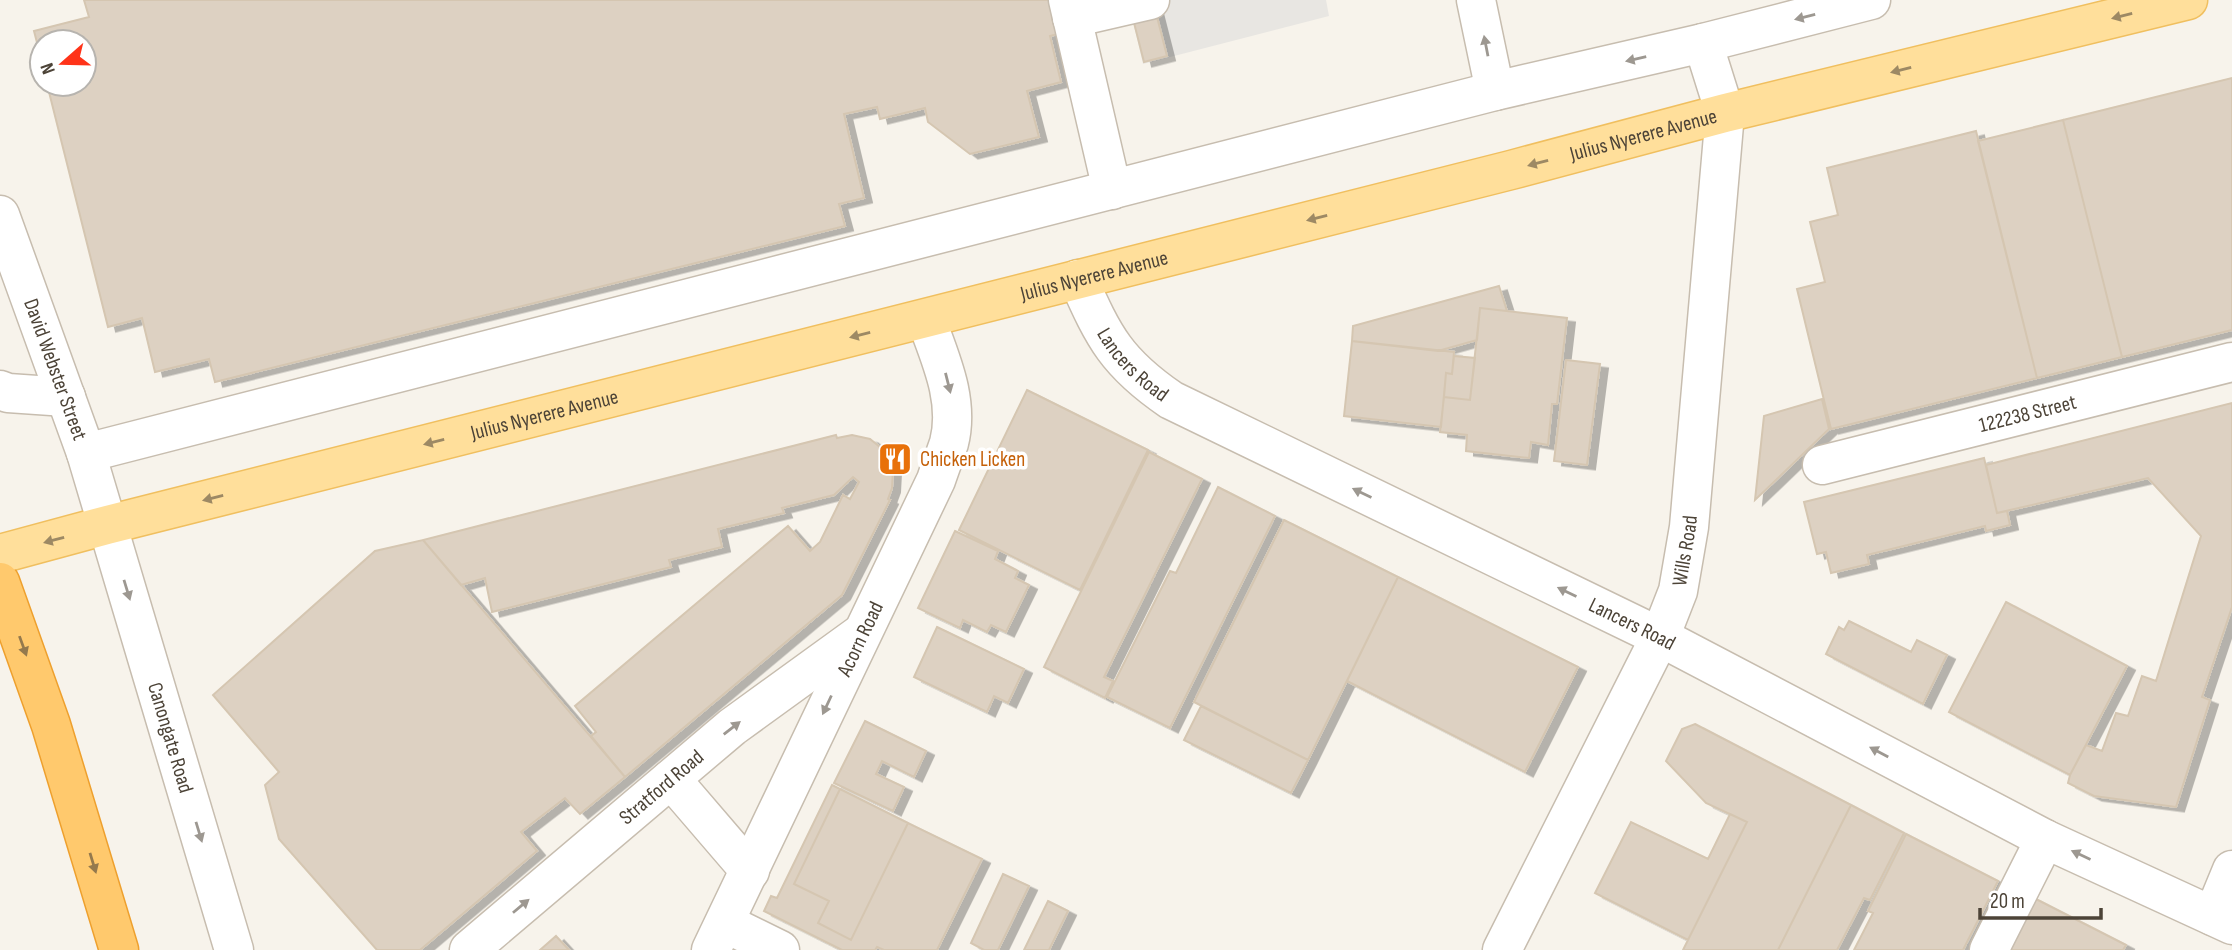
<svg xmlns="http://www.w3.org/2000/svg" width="2232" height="950" font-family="'Sofia Sans Condensed',sans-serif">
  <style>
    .parking { fill: #e8e6e2 }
    .building { fill: #ddd1c2; stroke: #d5c6b1; stroke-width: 2; filter: url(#shadow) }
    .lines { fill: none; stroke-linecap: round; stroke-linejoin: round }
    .minor-casing { stroke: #c7bdaf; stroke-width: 41 }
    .major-casing { stroke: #f0bf5f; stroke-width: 41 }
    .highway-casing { stroke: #eea02e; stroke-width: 41 }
    .minor { stroke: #fff; stroke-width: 38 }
    .major { stroke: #ffdf9b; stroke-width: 38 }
    .highway { stroke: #ffc96d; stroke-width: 38 }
    .oneway { fill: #9d8964 }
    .oneway2 { fill: #9d9891 }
    .oneway3 { fill: #94794d }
    .labels { text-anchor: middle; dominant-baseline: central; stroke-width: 7; stroke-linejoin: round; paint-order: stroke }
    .street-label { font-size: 21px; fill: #4c4337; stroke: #fff }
    .food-label { font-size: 21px; fill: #c56008; stroke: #fff; text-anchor: start }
  </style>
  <defs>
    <filter id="shadow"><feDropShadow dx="8" dy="4.5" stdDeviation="0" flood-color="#0004"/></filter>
  </defs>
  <rect width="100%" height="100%" fill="#f7f3eb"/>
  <path class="parking" d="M1128 0H1326L1329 16 1143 64Z"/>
  <path class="building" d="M84 0H1054L1062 33 1050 36 1061 82 1027 91 1039 137 970 154 928 122 925 108 880 119 877 107 844 114 864 198 839 204 845 226 215 382 209 359 155 372 142 318 108 327 47 84H84V42H42V62L34 31 89 17Z
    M1155 9 1167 56 1144 62 1132 15Z
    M2232 78V330L2122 357 2063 120Z
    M2063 120 2122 357 2037 378 1978 141Z
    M1976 131 2037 378 1831 429 1797 289 1825 282 1810 222 1838 215 1827 168Z
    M1499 286 1507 311 1480 308 1477 340 1438 351 1352 341 1353 326Z
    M1480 308 1567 318 1557 404H1552L1548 445 1531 442 1529 458 1466 451 1467 435 1440 432 1444 397 1470 400Z
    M1352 341 1454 352 1452 374 1446 373 1441 427 1344 416Z
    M1454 356 1475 358 1470 400 1444 397 1446 373 1452 374Z
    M1566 360 1600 364 1587 465 1554 461Z
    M1027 390 1148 450 1080 590 959 530Z
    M1822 399 1829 429 1755 500 1764 416Z
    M2232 403V607L2202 697 2210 700 2176 807 2094 796 2068 783 2070 775 2086 745 2102 751 2116 713 2128 716 2142 676 2156 681 2201 536 2148 478 1997 513 1986 465Z
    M836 435 837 438 852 435 870 439 886 452 893 469 892 488 888 499 890 500 842 595 625 777 591 736 596 732 575 706 788 526 810 551 820 542 843 495 850 499 859 482 853 477 834 495 782 508 784 513 718 529 722 547 669 560 671 567 492 612 485 578 461 585 423 540Z
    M1149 452 1202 479 1104 677 1113 681 1105 698 1044 667Z
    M1984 458 1997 513 2007 511 2010 525 1986 531 1985 526 1867 555 1869 564 1831 573 1826 552 1817 554 1804 502Z
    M1218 487 1275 516 1170 728 1107 697 1170 571 1176 573Z
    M1284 520 1398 577 1308 760 1194 702Z
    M955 531 998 551 995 559 1018 571 1015 578 1029 585 1006 632 991 625 987 632 963 620 960 628 918 608Z
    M423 540 625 777 580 814 565 798 521 832 537 851 420 950H377L279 839 265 785 279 772 213 695 375 551Z
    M1398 577 1578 667 1525 772 1347 681Z
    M2006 602 2127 666 2070 775 1949 712Z
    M1849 621 1911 652 1917 640 1947 655 1923 704 1826 654 1839 627 1844 630Z
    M937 627 1024 669 1008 703 994 696 987 712 914 677Z
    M1201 706 1308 760 1291 793 1184 740Z
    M865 721 926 751 914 777 882 761 876 774 904 787 893 811 834 783Z
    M1695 724 1851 805 1778 950H1683L1747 822 1706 803 1666 761 1682 729Z
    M832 785 840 789 794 884 829 901 818 923 851 940 908 823 982 859 937 950H884L877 947 875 950H842L764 911 771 896 777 898Z
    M840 789 908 823 851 940 818 923 829 901 794 884Z
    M1851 805 1904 833 1870 900 1864 898 1837 950H1778Z
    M1730 814 1747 822 1688 940 1595 893 1631 822 1708 859Z
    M1906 834 1998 881 1963 950H1854L1873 913 1868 911Z
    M1003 874 1029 886 998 950H984L971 943Z
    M2032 897 2126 945 2123 950H2005Z
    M1048 901 1068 911 1049 950H1024Z
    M556 936 569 950H540Z"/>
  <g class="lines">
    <g class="minor-casing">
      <g id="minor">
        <path d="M1068 0 1112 190"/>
        <path d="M1476 0 1495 91"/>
        <path d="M1072 18 1150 0"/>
        <path id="s1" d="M0 215 86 453 234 950"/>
        <path id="s2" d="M1078 279C1104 338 1117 363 1171 400L1660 637 2045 839 2232 925"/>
        <path d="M0 390 8 393 66 397"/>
        <path d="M86 453 1495 91 1703 43 1871 0"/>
        <path id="s3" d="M1822 465 2232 362"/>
        <path d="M671 779 750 871"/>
        <path d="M2213 916 2232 870"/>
        <path d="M725 923 780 950"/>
        <path id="s4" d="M469 950 732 727 859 635"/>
        <path id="s5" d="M711 950 936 480C940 468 945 455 949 443 960 400 940 358 926 319"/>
        <path id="s6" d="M1502 950 1660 637 1678 591 1689 527 1725 113 1703 43"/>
        <path d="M1989 950 2045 839"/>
      </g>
    </g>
    <g class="major-casing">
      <g id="major">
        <path id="s7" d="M0 554 107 525 1511 170 1725 113 2188 0"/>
      </g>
    </g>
    <g class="highway-casing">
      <path id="highway" d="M0 582 51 725 119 950"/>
    </g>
    <use href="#minor" class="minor"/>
    <use href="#major" class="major"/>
    <use href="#highway" class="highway"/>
  </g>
  <defs><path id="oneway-solid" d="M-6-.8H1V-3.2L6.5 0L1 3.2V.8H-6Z" transform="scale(1.75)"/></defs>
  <g class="oneway">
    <use href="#oneway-solid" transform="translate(2122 16) rotate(166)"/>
    <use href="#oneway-solid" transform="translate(1901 70) rotate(166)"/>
    <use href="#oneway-solid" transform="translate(1538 163) rotate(165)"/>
    <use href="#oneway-solid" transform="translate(1317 218) rotate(166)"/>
    <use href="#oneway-solid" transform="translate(860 335) rotate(166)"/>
    <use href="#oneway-solid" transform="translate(434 442) rotate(166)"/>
    <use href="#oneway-solid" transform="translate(213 498) rotate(166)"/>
    <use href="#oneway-solid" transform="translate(54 540) rotate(165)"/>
  </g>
  <g class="oneway2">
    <use href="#oneway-solid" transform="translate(1805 17) rotate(166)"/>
    <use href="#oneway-solid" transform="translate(1486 46) rotate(-101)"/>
    <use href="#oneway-solid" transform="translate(1636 59) rotate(167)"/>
    <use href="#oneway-solid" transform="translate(948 383) rotate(76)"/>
    <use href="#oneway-solid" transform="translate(1362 493) rotate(-154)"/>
    <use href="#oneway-solid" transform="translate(127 590) rotate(73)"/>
    <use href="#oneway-solid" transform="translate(1567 592) rotate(-154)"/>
    <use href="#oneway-solid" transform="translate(827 705) rotate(115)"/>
    <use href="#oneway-solid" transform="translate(732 728) rotate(-38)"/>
    <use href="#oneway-solid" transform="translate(1879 752) rotate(-152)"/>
    <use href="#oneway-solid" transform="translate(199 832) rotate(73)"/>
    <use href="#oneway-solid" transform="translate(2081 855) rotate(-155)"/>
    <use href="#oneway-solid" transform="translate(521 906) rotate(-40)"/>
  </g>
  <g class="oneway3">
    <use href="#oneway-solid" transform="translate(23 646) rotate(70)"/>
    <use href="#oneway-solid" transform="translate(93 863) rotate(73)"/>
  </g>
  <defs>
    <g id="restaurant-square" transform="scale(1.75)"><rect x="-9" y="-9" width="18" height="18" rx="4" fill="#e8710a" stroke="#fff"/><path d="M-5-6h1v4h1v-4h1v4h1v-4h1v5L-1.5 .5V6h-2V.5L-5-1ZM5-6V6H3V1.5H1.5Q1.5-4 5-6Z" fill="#fff"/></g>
  </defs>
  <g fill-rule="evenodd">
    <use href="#restaurant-square" x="895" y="459"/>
  </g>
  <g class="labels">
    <g class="street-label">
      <text stroke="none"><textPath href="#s7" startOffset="1696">Julius Nyerere Avenue</textPath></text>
      <text stroke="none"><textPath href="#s7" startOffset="1129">Julius Nyerere Avenue</textPath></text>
      <text stroke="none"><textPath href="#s2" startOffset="103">Lancers Road</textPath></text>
      <text stroke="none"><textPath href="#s1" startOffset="164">David Webster Street</textPath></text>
      <text stroke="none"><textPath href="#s3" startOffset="212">122238 Street</textPath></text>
      <text stroke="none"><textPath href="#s7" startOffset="562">Julius Nyerere Avenue</textPath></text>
      <text stroke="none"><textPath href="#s6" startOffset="441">Wills Road</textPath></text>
      <text stroke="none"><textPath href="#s2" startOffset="668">Lancers Road</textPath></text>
      <text stroke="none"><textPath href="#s5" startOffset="345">Acorn Road</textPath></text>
      <text stroke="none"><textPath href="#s1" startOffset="550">Canongate Road</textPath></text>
      <text stroke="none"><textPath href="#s4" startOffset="252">Stratford Road</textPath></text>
    </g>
    <g class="food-label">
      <text x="920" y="459">Chicken Licken</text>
    </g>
  </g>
  <g transform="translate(63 63) rotate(250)"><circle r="33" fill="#ffffff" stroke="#b7b4af" stroke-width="2"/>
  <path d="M0-5L12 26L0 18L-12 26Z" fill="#ff3319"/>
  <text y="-10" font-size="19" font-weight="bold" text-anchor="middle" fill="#4c4337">N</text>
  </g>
  <path d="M1980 908v10h121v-10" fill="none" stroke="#4c4337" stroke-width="3.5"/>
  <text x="1990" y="908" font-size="21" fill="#4c4337" stroke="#ffffff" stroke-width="5" paint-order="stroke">20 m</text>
</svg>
